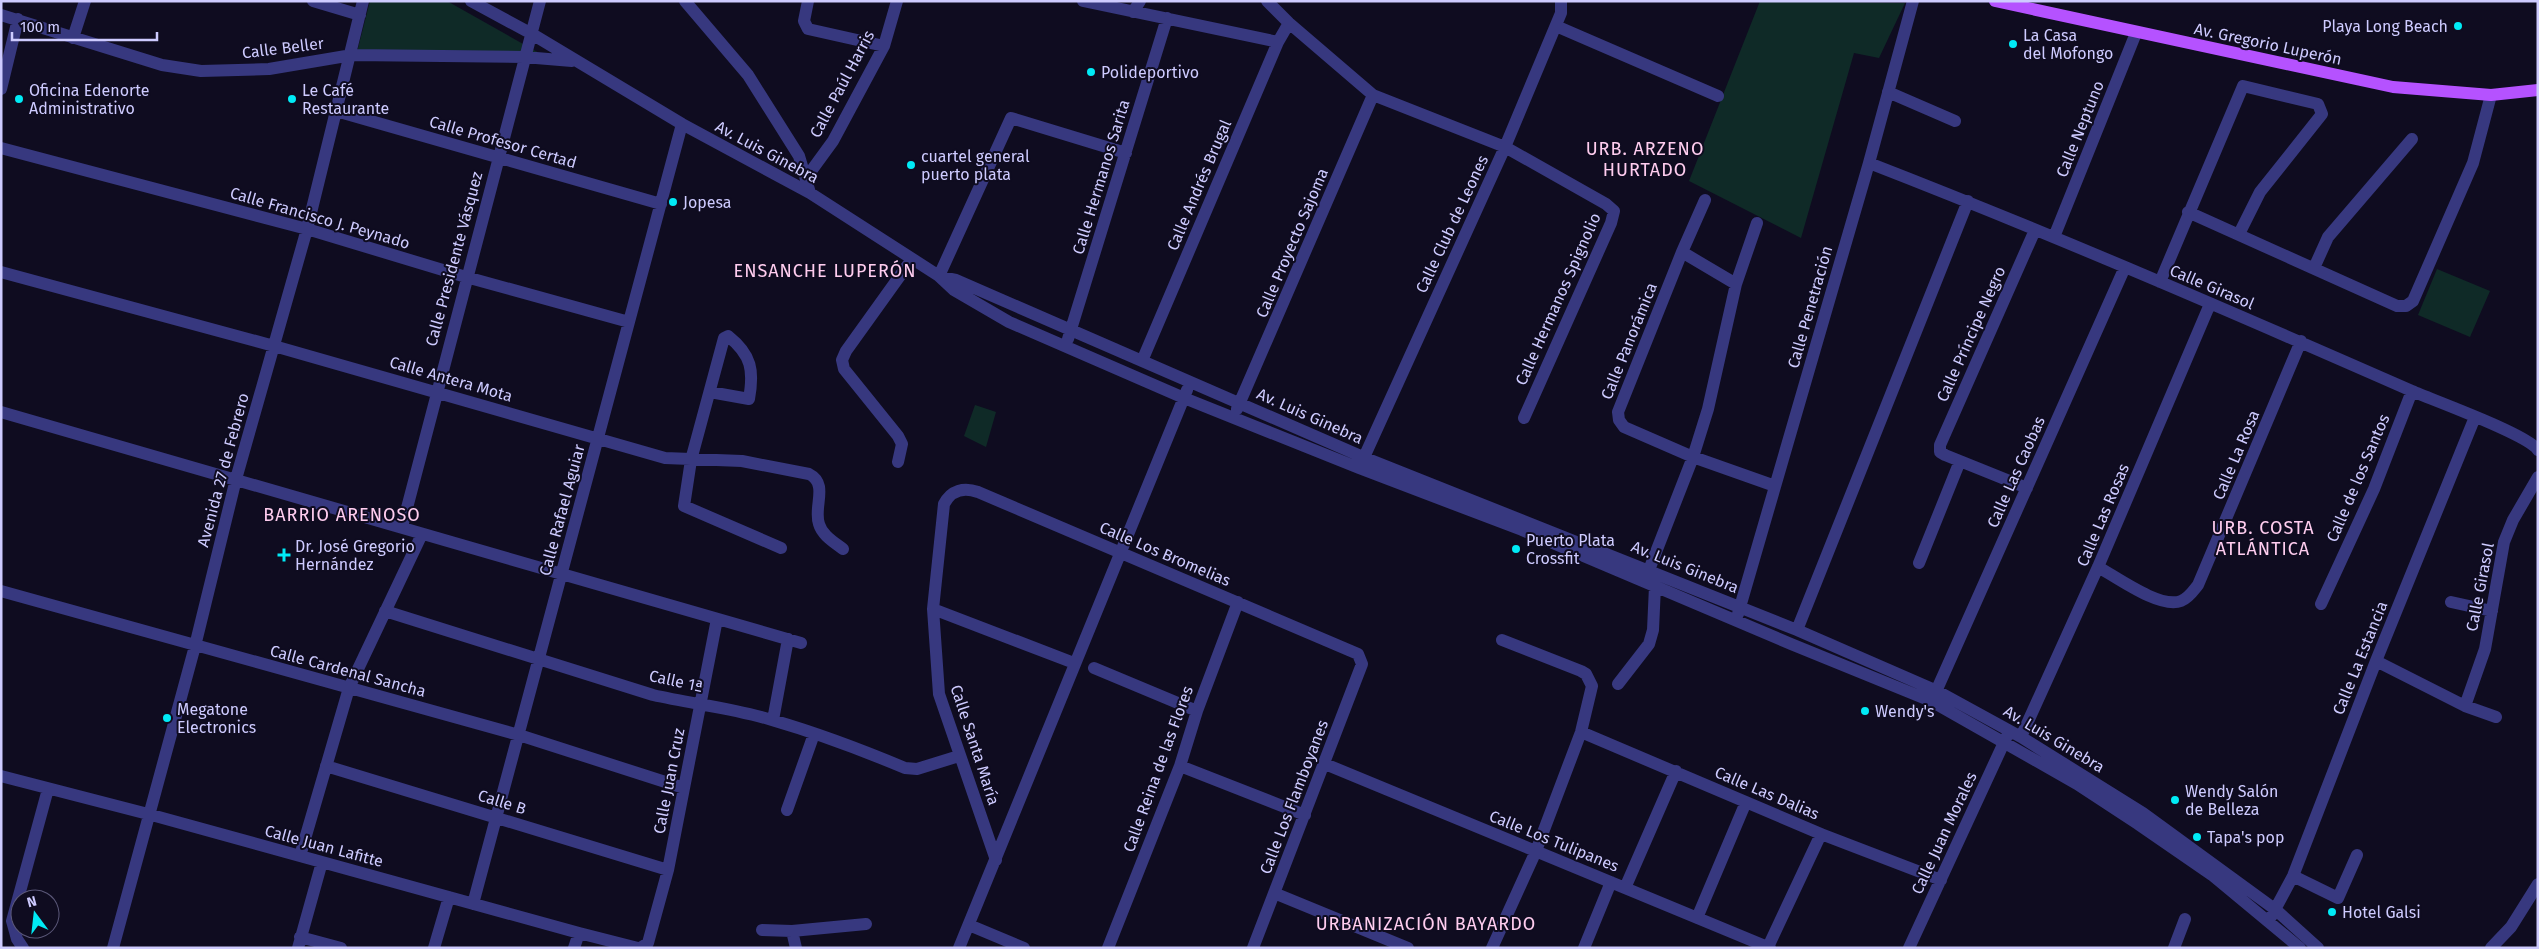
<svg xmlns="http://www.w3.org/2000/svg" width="2539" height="949" font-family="'Fira Sans',sans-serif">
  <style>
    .green { fill: #0f2a27 }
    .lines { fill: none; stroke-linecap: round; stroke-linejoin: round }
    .minor { stroke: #37387f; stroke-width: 12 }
    .major { stroke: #b552ff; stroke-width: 12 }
    .poi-dot { fill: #00ebf6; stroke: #0f0c20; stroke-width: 2 }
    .labels { text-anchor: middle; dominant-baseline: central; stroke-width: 4; stroke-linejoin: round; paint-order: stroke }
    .poi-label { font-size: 16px; fill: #cecbff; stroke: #0f0c20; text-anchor: start }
    .street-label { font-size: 16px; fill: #cecbff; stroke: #0f0c20 }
    .neighbourhood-label { font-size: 18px; letter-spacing: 1px; fill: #ffcdef; stroke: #0f0c20 }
  </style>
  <rect width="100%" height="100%" fill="#0f0c20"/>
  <path class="green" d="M370 1H447L548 58 357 52Z
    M1760 1 1905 3 1879 58 1854 53 1801 238 1689 181Z
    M2437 269 2490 291 2470 337 2418 315Z
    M975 405 996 412 986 447 964 436Z"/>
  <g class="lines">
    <path class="minor" d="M313 1 360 15
      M471 1 532 34 682 124 810 193 939 276 954 290 1009 322 1184 398 1359 468 1522 530 1791 644 1931 701 2077 784 2138 824 2212 875 2300 948
      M685 1 748 75 799 156 810 193
      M808 1 804 21 808 29 884 46
      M1083 1 1278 42
      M1267 1 1289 23 1373 95 1505 147 1606 204 1614 211 1611 223 1524 418
      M1133 12 1140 1
      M1 15 162 65 201 71 269 69 352 55 524 57 572 61
      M1556 26 1718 96
      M73 38 85 1
      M1 89 18 19
      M1888 92 1955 121
      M336 111 661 204
      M1 148 307 229 466 277 629 322
      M1869 163C2052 234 2232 312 2412 391 2435 401 2527 434 2538 450
      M806 178 833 141 884 46 897 1
      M1705 200 1682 252 1618 412 1619 420 1624 427 1693 457 1775 486
      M2188 212 2397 306H2406L2413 301 2473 163 2491 95
      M2054 237 2136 33
      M1682 252 1736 284
      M2314 268 2328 237 2412 139
      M1 272 274 346 665 458 742 461 809 474C829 484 813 507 819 524 822 535 834 542 843 549
      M939 276 1011 118 1126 153
      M941 277 956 280 1363 457 1797 630 1937 691 2021 737 2143 813 2276 910 2318 948
      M2160 282 2243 86 2318 104 2322 114 2260 192 2239 234
      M1068 339 1167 18
      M1142 361 1278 42 1289 23
      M710 392 749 399C754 371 752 355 728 336L724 338 691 460 684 506 781 548
      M1237 409 1373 95
      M1 412 801 643
      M898 462 902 444 898 436 844 369 842 360 846 351 912 259
      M1361 464 1505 147 1561 13V1
      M2027 488 1945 455 1940 452V445L2035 230
      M402 527 540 1
      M1919 563 1960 461
      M2098 567C2118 578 2160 609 2181 601 2189 598 2193 591 2198 585L2301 341
      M1649 570 1693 457 1708 409 1736 284 1757 223
      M1 591 519 735 684 788
      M2451 602 2492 611
      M2321 604 2374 489 2412 391
      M933 609 1074 663
      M385 611 653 695C693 704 733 708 772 720 817 733 862 750 905 768L917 769 959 756
      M1738 614 1869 163 1913 1
      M1797 630 1968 201
      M2376 661 2465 706 2496 717
      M1094 668 1197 711
      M1618 684 1649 644 1653 630 1655 586
      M1934 696 2125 267
      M2465 706 2485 649 2504 542 2513 520 2538 477
      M773 720 788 639
      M1581 732 1821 834 1941 880
      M2021 737 2098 567 2210 304
      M1325 764 1770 948
      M326 766 668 870
      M1180 766 1305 815
      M1 776 148 814 579 933 638 948
      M787 810 814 734
      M300 856 349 688 422 534
      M996 860 939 694 933 609 944 504C951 490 964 487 978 492L1358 654 1362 664 1253 948
      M2293 876 2338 898 2357 855
      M1625 888 1676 771
      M1274 893 1408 948
      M473 904 682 124
      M2271 917 2293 876 2376 661 2475 417
      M1697 918 1746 802
      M969 925 1024 948
      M762 930 792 931 866 924
      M792 931 796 948
      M300 937 341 948
      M1768 947 1821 834
      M23 948 17 939 12 921 48 789
      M113 948 195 646 236 479 307 229 363 1
      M298 948 322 862
      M434 948 449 897
      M574 948 579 933
      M640 948 648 943 668 870 717 619
      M959 948 1187 390
      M1108 948 1180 766 1197 711 1238 602
      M1492 948 1536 851 1581 732 1592 686 1586 674 1581 671 1502 640
      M1584 948 1611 882
      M1909 948 2007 736
      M2174 948 2185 919
      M2491 948 2511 927 2538 884"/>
    <path class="major" d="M1995 1 2393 87 2491 95 2538 90"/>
  </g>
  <g class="poi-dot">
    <circle cx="2458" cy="26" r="5"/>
    <circle cx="2013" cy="44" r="5"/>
    <circle cx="1091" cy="72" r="5"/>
    <circle cx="19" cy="99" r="5"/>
    <circle cx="292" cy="99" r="5"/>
    <circle cx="911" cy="165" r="5"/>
    <circle cx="673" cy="202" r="5"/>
    <circle cx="1516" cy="549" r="5"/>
    <path d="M281.5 547.5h5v5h5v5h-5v5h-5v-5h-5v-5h5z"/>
    <circle cx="1865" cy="711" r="5"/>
    <circle cx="167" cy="718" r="5"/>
    <circle cx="2175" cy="800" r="5"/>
    <circle cx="2197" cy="837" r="5"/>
    <circle cx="2332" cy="912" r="5"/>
  </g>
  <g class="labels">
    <g class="poi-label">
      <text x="2448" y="26" text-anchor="end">Playa Long Beach</text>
      <text x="2023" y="35">La Casa<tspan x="2023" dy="18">del Mofongo</tspan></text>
      <text x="1101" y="72">Polideportivo</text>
      <text x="29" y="90">Oficina Edenorte<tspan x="29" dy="18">Administrativo</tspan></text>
      <text x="302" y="90">Le Café<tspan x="302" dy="18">Restaurante</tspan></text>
      <text x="921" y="156">cuartel general<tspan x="921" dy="18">puerto plata</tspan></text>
      <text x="683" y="202">Jopesa</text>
      <text x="1526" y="540">Puerto Plata<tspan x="1526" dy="18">Crossfit</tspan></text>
      <text x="295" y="546">Dr. José Gregorio<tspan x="295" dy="18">Hernández</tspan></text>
      <text x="177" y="709">Megatone<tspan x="177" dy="18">Electronics</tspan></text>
      <text x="1875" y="711">Wendy's</text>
      <text x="2185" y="791">Wendy Salón<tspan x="2185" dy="18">de Belleza</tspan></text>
      <text x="2207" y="837">Tapa's pop</text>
      <text x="2342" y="912">Hotel Galsi</text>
    </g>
    <g class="street-label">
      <text transform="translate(2268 44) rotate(12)">Av. Gregorio Luperón</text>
      <text transform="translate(283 48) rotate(-7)">Calle Beller</text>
      <text transform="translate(842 84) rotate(-62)">Calle Paúl Harris</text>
      <text transform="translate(2080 129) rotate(-68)">Calle Neptuno</text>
      <text transform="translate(503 142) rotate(16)">Calle Profesor Certad</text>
      <text transform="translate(767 152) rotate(28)">Av. Luis Ginebra</text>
      <text transform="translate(1101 177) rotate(-73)">Calle Hermanos Sarita</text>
      <text transform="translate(1199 185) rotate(-67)">Calle Andrés Brugal</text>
      <text transform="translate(320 218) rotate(16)">Calle Francisco J. Peynado</text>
      <text transform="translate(1452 224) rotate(-65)">Calle Club de Leones</text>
      <text transform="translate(1292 243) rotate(-67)">Calle Proyecto Sajoma</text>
      <text transform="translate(454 259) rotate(-75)">Calle Presidente Vásquez</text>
      <text transform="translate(2212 287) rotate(23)">Calle Girasol</text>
      <text transform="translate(1558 299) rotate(-66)">Calle Hermanos Spignolio</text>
      <text transform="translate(1810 307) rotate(-74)">Calle Penetración</text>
      <text transform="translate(1971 334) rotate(-66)">Calle Príncipe Negro</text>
      <text transform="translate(1629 341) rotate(-68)">Calle Panorámica</text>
      <text transform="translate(451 379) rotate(16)">Calle Antera Mota</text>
      <text transform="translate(1310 416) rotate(24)">Av. Luis Ginebra</text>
      <text transform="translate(2236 455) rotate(-67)">Calle La Rosa</text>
      <text transform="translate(223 470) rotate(-75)">Avenida 27 de Febrero</text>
      <text transform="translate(2016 472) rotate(-66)">Calle Las Caobas</text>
      <text transform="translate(2358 478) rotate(-67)">Calle de los Santos</text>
      <text transform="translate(562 510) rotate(-75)">Calle Rafael Aguiar</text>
      <text transform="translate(2103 515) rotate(-67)">Calle Las Rosas</text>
      <text transform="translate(1165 554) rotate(23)">Calle Los Bromelias</text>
      <text transform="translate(1685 567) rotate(22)">Av. Luis Ginebra</text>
      <text transform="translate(2480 587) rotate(-79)">Calle Girasol</text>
      <text transform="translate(2360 658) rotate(-68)">Calle La Estancia</text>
      <text transform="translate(348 671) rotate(15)">Calle Cardenal Sancha</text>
      <text transform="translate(676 681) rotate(12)">Calle 1ª</text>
      <text transform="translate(2054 739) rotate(31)">Av. Luis Ginebra</text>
      <text transform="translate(975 745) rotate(72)">Calle Santa María</text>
      <text transform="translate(1158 769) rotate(-70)">Calle Reina de las Flores</text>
      <text transform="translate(669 781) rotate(-79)">Calle Juan Cruz</text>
      <text transform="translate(1767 793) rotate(23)">Calle Las Dalias</text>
      <text transform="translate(1294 797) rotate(-69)">Calle Los Flamboyanes</text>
      <text transform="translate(502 802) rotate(17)">Calle B</text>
      <text transform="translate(1944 833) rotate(-65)">Calle Juan Morales</text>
      <text transform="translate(1554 841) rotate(22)">Calle Los Tulipanes</text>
      <text transform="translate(324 846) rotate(15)">Calle Juan Lafitte</text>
    </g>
    <g class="neighbourhood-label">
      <text x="1645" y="149">URB. ARZENO<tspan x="1645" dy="21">HURTADO</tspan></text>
      <text x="825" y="271">ENSANCHE LUPERÓN</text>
      <text x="342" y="515">BARRIO ARENOSO</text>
      <text x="2263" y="528">URB. COSTA<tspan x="2263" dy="21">ATLÁNTICA</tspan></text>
      <text x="1426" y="924">URBANIZACIÓN BAYARDO</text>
    </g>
  </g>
  <rect width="2539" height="949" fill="none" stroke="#cecbff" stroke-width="5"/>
  <g transform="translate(35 914) rotate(345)"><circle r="24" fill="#0f0c20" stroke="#5b5879"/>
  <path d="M0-4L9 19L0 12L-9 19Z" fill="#00ebf6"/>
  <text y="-8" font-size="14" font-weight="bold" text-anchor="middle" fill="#cecbff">N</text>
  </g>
  <path d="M12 32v8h145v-8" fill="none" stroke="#cecbff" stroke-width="2.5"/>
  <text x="20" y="32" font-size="15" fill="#cecbff" stroke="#0f0c20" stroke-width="4" paint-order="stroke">100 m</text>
</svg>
